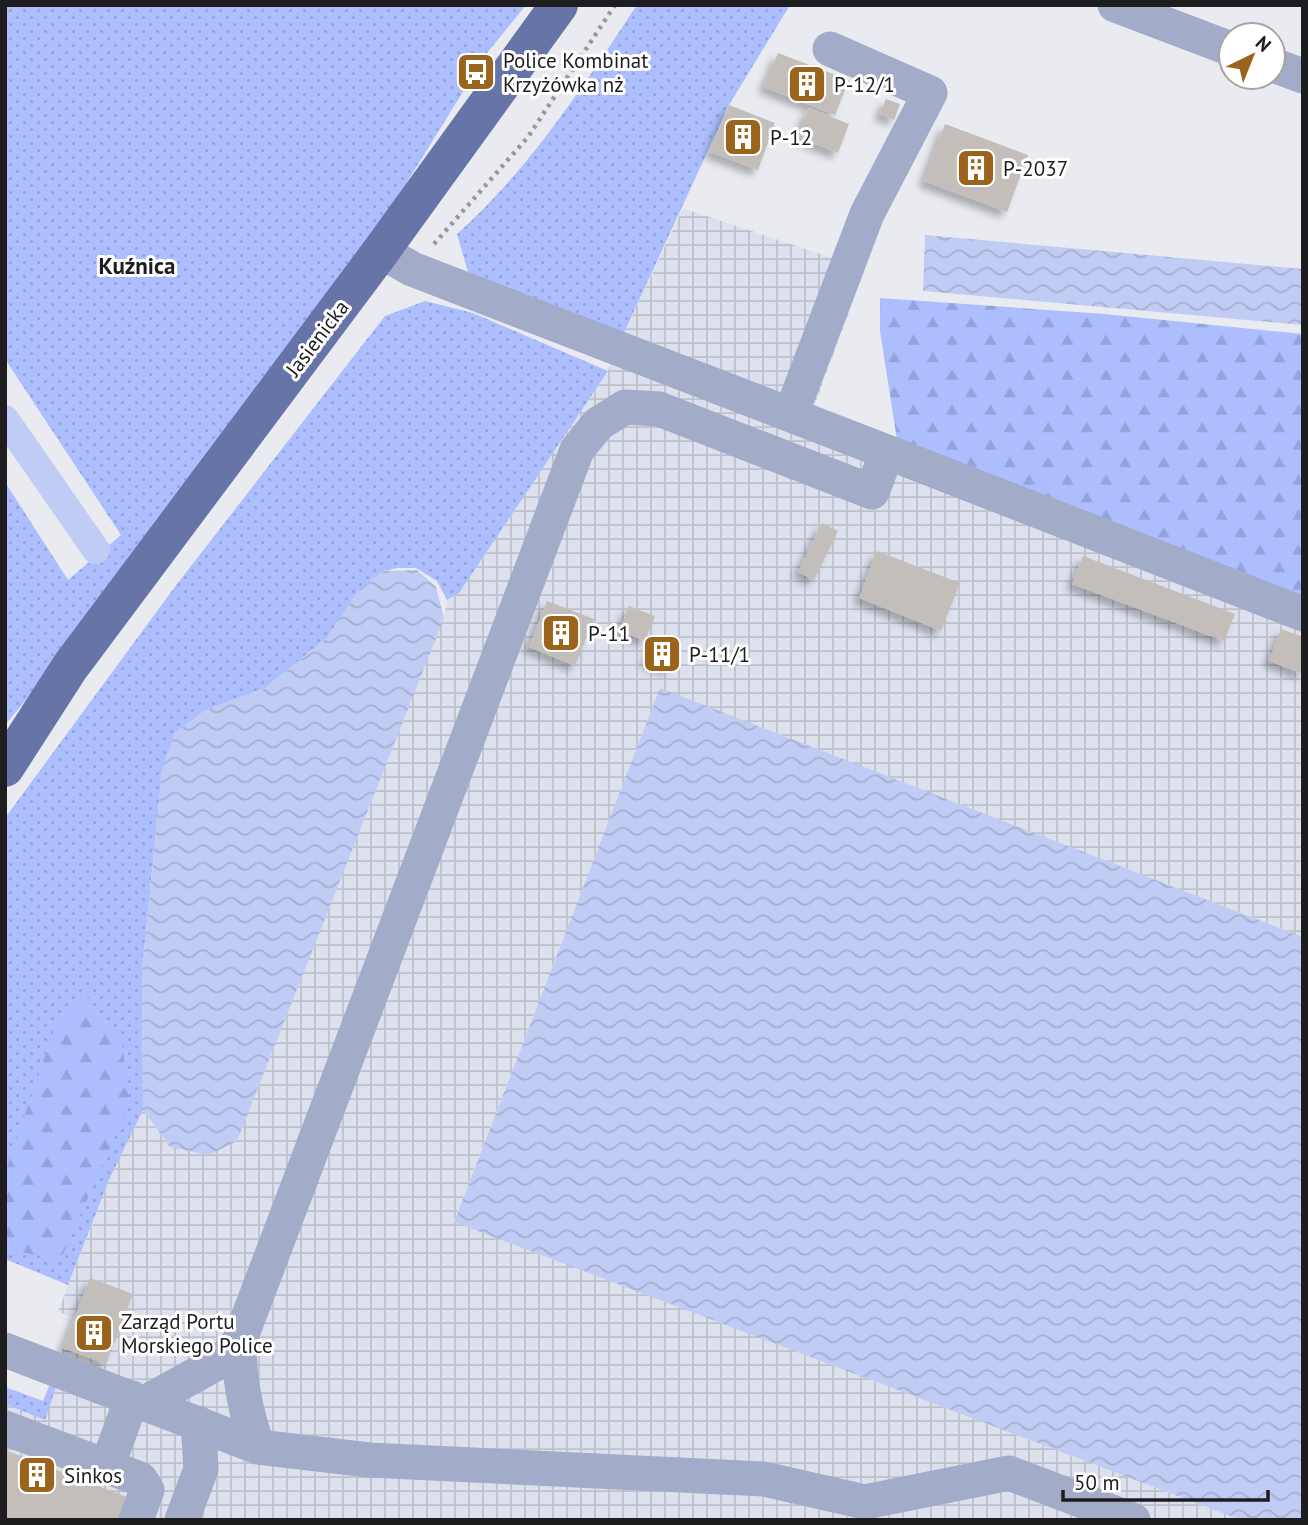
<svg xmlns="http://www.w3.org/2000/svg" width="1308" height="1525" font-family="'PT Sans',sans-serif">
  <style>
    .industrial { fill: url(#industrial-grid) }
    .grass { fill: url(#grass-dots) }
    .forest { fill: url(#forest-firs) }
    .water { fill: url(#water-waves) }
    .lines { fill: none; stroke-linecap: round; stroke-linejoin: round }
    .canal { stroke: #c1ccf4; stroke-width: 28 }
    .building { fill: #c3beb9; filter: url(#shadow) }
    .path { stroke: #98999e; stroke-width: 4.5; stroke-dasharray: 3.5 5; stroke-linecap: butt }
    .minor { stroke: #a2abc8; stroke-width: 35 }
    .major { stroke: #6674a7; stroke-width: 38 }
    .labels { text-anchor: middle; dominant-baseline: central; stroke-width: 6; stroke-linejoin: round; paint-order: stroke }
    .poi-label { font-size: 21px; fill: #1d1d20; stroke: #fff; text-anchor: start }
    .street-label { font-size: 21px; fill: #1d1d20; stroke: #fff }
    .neighbourhood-label { font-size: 23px; font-weight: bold; fill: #1d1d20; stroke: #fff }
  </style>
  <defs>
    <pattern id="industrial-grid" width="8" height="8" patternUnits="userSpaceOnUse" patternTransform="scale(1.75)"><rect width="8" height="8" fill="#dde1ee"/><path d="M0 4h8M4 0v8" fill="none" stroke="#bdc1cc"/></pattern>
    <pattern id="grass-dots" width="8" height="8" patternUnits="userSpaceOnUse" patternTransform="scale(1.75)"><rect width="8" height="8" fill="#acbefd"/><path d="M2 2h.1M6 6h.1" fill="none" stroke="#94a3d9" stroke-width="1.8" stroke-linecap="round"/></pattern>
    <pattern id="forest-firs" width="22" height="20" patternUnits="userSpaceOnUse" patternTransform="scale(1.75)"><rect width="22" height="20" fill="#acbefd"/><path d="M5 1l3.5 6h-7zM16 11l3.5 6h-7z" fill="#94a3d9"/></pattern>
    <pattern id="water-waves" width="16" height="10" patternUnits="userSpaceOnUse" patternTransform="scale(1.75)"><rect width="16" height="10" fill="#c1ccf4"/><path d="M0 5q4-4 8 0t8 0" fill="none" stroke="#a5afd1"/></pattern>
    <filter id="shadow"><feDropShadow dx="-6" dy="6" stdDeviation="3.5" flood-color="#0004"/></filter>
  </defs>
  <rect width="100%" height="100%" fill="#e9ebf1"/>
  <path class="industrial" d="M683 208 865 269 814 407 1303 601V937L660 689 454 1221 1241 1520H5V1404L44 1419 57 1384 63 1348 75 1318 58 1312 109 1180 143 1110 170 1147 444 618 447 600 459 593 608 371 617 348Z"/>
  <path class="grass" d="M5 5H526L487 53 391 208 48 674 5 725V482L68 580 121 535 5 359Z
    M637 5H790L729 105 623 335 468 272 457 234C529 170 584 85 637 5Z
    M425 301 473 313 608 371 459 593 447 600 437 581 416 568H397L384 571 360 588 327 638 265 688 206 710 175 733 162 771 142 971 143 1110 109 1180 68 1285 5 1259V818L174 588 385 316Z
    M51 1381 57 1384 45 1420 5 1404V1387L43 1401Z"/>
  <path class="forest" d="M880 298 1104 314 1303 334V601L897 440 880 331Z
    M85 994 122 1041 129 1104 60 1261 5 1248V1173L55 1027Z"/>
  <path class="water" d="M925 235 1303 269V325L923 291Z
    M417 570 436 587 444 618 237 1141 209 1155 170 1147 143 1110 142 971 162 771 175 733 206 710 265 688 327 638 360 588 384 571Z
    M660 688 1303 937V1520H1241L454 1222Z"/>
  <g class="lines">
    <path class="canal" d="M5 419 96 550"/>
  </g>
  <path class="building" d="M778 53 849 80 835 115 764 87Z
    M886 99 900 104 894 120 880 114Z
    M729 105 775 123 758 170 710 152Z
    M809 108 849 124 838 153 798 137Z
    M945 124 1028 155 1007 212 924 181Z
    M822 523 838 531 814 580 798 572Z
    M877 551 960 583 941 631 859 598Z
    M1083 556 1235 614 1224 641 1072 584Z
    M547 601 594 619 575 666 529 647Z
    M629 606 655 616 645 641 619 631Z
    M1281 629 1303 637V674L1269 661Z
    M655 637 678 646 669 670 646 662Z
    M90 1278 133 1294 106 1364 63 1348Z
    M5 1450 132 1499 124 1520H5Z"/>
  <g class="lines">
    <path class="path" d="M434 244 528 137 615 5"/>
    <path class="minor" d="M1115 5 1231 49
      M1273 65 1303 76
      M791 414 867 214 930 93 830 49
      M887 452 1303 614
      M239 1342C239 1379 245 1412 258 1447
      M5 1350 258 1447 369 1460 764 1479 865 1502 1009 1473 1133 1520
      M145 1403 224 1359 239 1342 577 450 598 424 625 407 659 409 872 492 887 452 412 269 381 251
      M5 1428 140 1479 147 1490 136 1520
      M107 1467 132 1398
      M182 1520 201 1469 198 1423"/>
    <path class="major" d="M5 768 70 667 381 251 559 5"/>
  </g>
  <defs>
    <g id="bus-square" transform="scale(2.0125)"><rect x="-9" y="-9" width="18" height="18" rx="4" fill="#9a641d" stroke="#fff"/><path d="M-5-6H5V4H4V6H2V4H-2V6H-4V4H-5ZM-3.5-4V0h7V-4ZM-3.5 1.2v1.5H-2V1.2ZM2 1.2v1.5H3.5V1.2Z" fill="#fff"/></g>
    <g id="building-square" transform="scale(2.0125)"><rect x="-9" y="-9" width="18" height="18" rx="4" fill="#9a641d" stroke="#fff"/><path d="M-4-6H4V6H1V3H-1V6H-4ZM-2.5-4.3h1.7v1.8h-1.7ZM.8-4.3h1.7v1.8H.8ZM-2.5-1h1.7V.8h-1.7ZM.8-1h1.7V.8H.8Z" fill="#fff"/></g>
  </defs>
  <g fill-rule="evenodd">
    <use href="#bus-square" x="476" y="72"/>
    <use href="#building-square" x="807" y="84"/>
    <use href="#building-square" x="743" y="137"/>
    <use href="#building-square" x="976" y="168"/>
    <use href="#building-square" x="561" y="633"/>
    <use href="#building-square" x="662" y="654"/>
    <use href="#building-square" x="94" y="1333"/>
    <use href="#building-square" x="37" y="1475"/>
  </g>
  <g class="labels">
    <g class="poi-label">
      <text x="503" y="60">Police Kombinat<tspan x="503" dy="24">Krzyżówka nż</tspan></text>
      <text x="834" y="84">P-12/1</text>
      <text x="770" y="137">P-12</text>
      <text x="1003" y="168">P-2037</text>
      <text x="588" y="633">P-11</text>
      <text x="689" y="654">P-11/1</text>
      <text x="121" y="1321">Zarząd Portu<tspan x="121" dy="24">Morskiego Police</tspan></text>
      <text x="64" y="1475">Sinkos</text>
    </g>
    <g class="street-label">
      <text transform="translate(317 338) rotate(-53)">Jasienicka</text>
    </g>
    <g class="neighbourhood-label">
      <text x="137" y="265">Kuźnica</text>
    </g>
  </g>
  <rect width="1308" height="1525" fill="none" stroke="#1d1d20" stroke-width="14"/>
  <g transform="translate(1252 56) rotate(43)"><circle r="33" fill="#ffffff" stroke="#a5a5a6" stroke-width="2"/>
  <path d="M0-5L12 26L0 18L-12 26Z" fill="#9a641d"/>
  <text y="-10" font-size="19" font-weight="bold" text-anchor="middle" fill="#1d1d20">N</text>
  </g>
  <path d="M1063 1490v10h205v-10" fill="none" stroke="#1d1d20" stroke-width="3.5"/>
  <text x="1074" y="1490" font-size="21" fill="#1d1d20" stroke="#ffffff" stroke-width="5" paint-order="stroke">50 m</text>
</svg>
